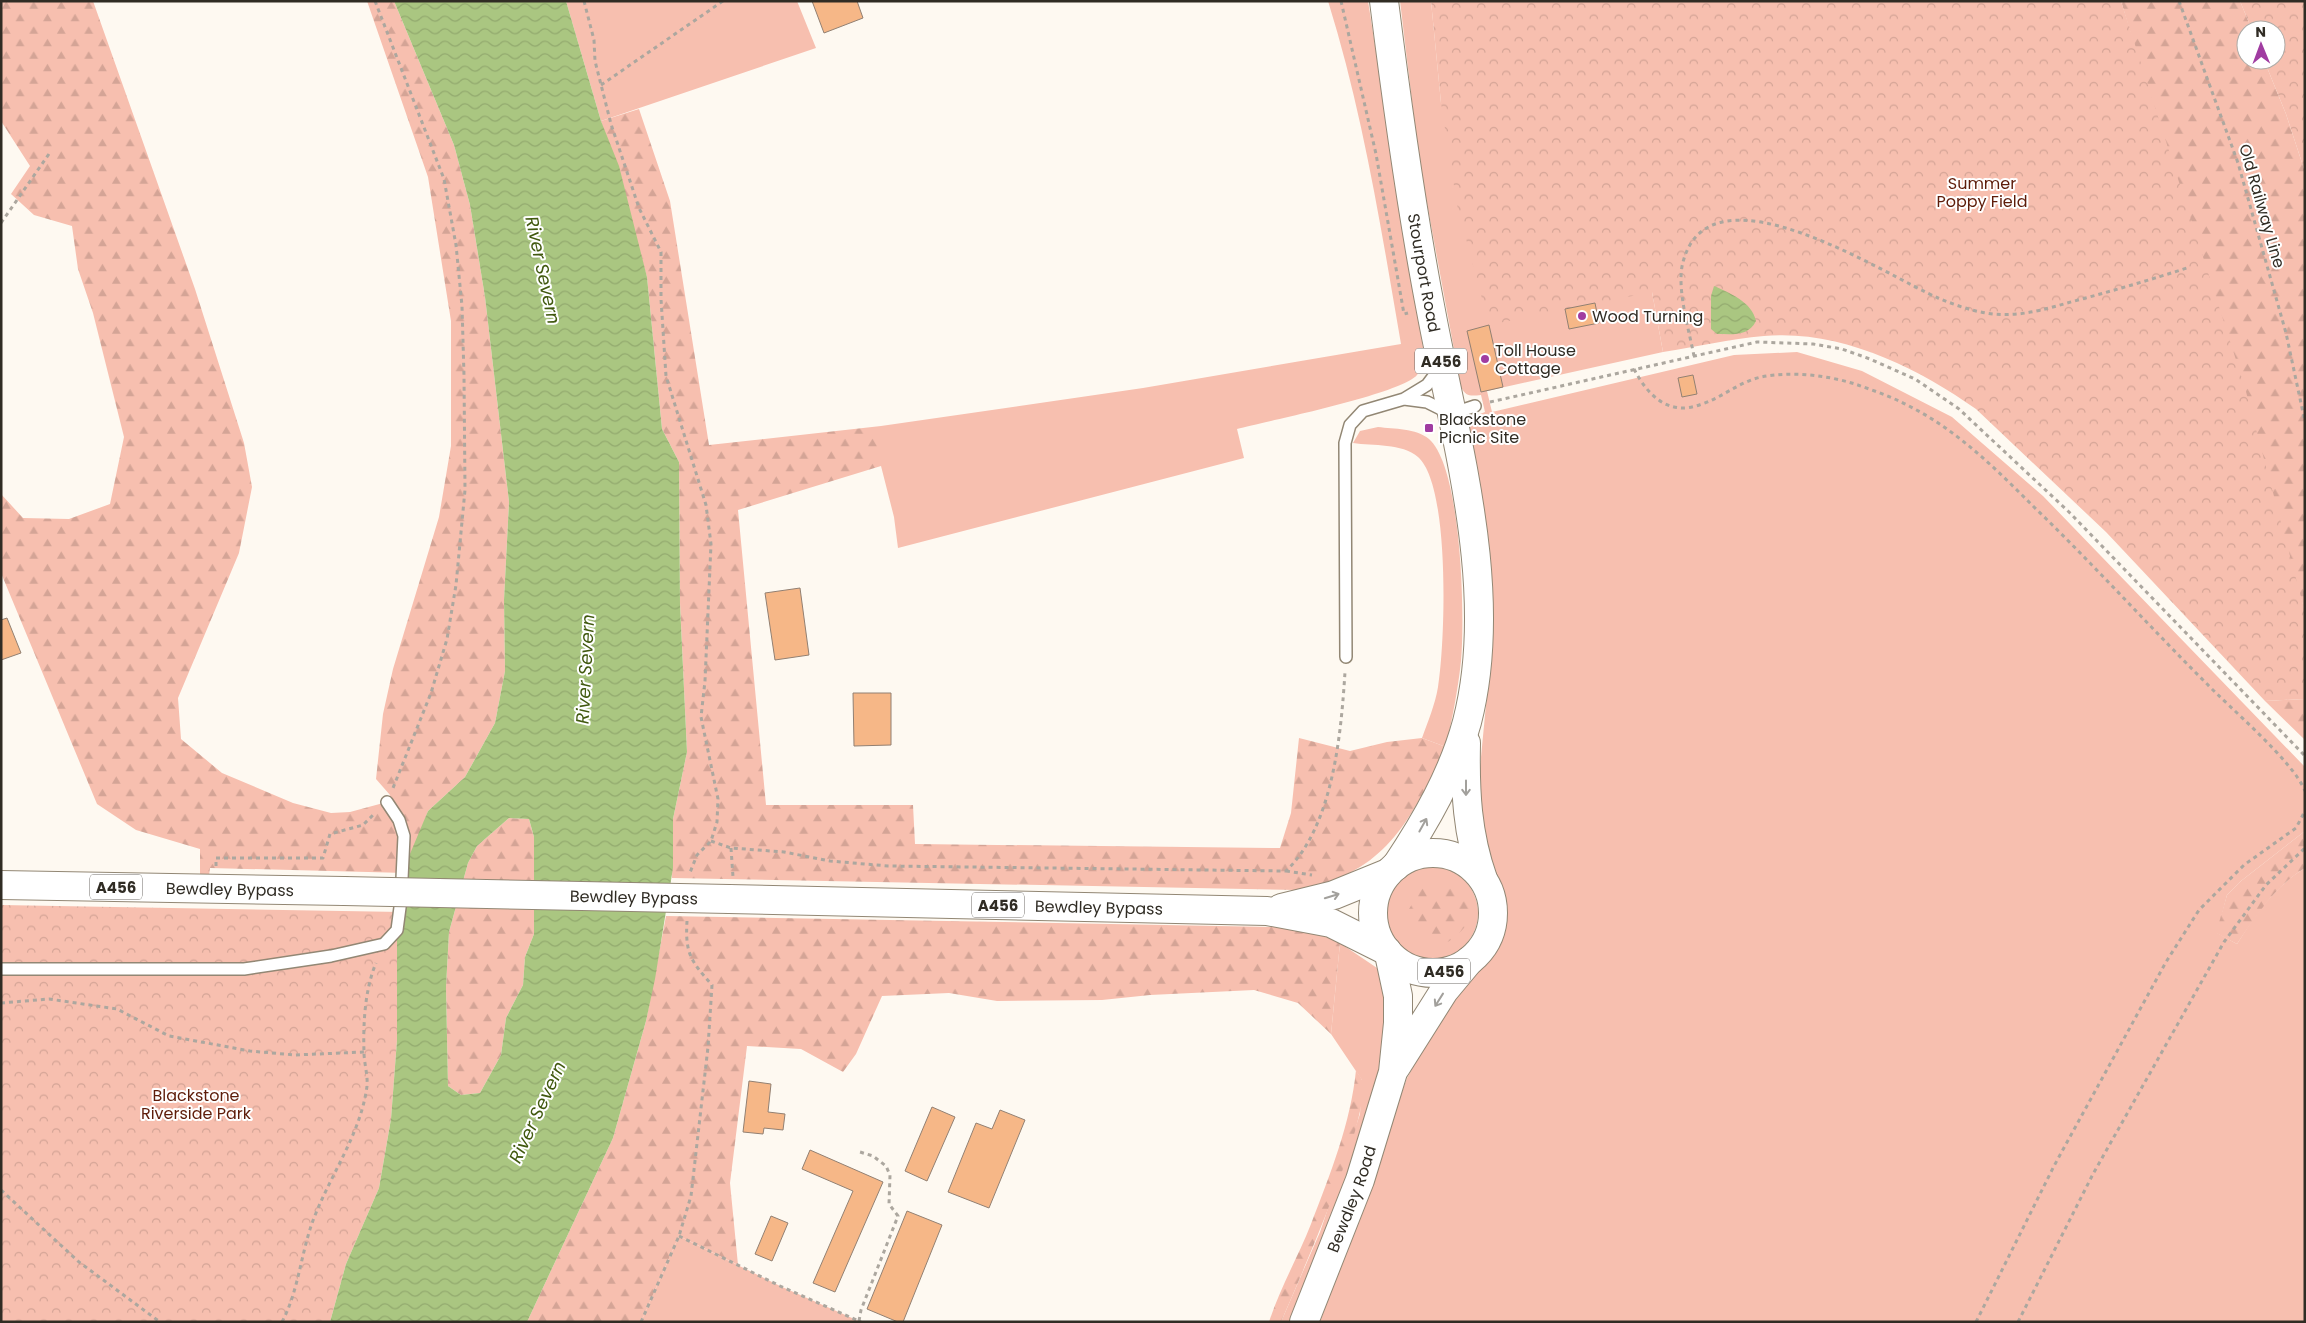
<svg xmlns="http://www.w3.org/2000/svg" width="2306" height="1323" font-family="Poppins,sans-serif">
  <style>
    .green { fill: #f7bfaf }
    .forest { fill: url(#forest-firs) }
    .park { fill: url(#park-crowns) }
    .water { fill: url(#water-waves); fill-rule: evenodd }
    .building { fill: #f6b787; stroke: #928072 }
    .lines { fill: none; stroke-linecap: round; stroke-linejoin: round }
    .lane-casing { stroke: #928774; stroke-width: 14 }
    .secondary-casing { stroke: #928774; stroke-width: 30 }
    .highway-casing { stroke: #928774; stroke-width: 30 }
    .path { stroke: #aca79f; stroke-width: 3; stroke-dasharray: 4 4; stroke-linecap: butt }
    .lane { stroke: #fff; stroke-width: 11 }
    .secondary { stroke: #fff; stroke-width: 28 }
    .highway { stroke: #fff; stroke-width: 28 }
    .highway-bridge-casing { stroke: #928774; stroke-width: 30; stroke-linecap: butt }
    .highway-bridge { stroke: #fff; stroke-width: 28 }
    .oneway { stroke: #a2a09c }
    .poi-dot { fill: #a03ca1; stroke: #fff; stroke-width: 2 }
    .labels { text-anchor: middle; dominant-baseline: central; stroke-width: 4; stroke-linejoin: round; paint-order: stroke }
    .shield { fill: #fff; stroke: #6e6b66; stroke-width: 1 }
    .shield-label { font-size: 15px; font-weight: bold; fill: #302c24 }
    .park-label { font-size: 16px; fill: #5e1c09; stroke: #fff }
    .street-label { font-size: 16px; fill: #302c24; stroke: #fff }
    .poi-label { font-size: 16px; fill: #302c24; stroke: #fff; text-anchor: start }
    .water-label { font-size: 18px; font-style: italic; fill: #41590f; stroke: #fff }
  </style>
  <defs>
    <pattern id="forest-firs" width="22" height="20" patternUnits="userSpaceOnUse" patternTransform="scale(1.25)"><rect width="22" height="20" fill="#f7bfaf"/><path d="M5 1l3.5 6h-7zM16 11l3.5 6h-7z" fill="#d4a496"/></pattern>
    <pattern id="park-crowns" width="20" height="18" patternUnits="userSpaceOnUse" patternTransform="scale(1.25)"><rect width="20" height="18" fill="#f7bfaf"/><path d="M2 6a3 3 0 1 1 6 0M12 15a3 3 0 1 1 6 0" fill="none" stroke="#d4a496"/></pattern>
    <pattern id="water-waves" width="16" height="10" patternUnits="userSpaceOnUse" patternTransform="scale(1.25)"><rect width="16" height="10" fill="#aac681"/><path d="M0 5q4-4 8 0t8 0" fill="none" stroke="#93aa6f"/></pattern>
  </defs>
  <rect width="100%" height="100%" fill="#fef9f1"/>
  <path class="green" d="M566 1H797L816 48 601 121Z
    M1328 1H1368L1424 354C1422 361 1422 369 1417 375 1401 394 1268 421 1237 429L1244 458 898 548 894 517 881 466V426L1143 388 1401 344C1381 228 1363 113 1328 1Z
    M1400 1H1431L1441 103 1652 292 1663 352 1487 391 1492 412 1734 355 1797 352 1862 371 1952 417 2043 496 2305 767V831L2241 881 2227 895 2217 933 2237 944C2255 915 2275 886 2305 868V1322H1320L1407 1078 1433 1031 1473 973 1488 957 1502 926 1503 907 1499 889 1482 848 1479 778 1488 684 1468 424 1475 416 1485 412 1481 395C1471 396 1466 397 1461 387L1419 160Z
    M1378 427C1394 429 1416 428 1429 439 1462 468 1465 617 1461 661 1458 690 1452 719 1446 747L1422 738C1428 721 1435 705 1438 687 1445 645 1451 486 1418 457 1402 443 1373 446 1353 443L1360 431Z
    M1386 913a46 46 0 1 1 92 0a46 46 0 1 1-92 0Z
    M1340 943 1380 970 1391 1007 1381 1061 1369 1110 1321 1252 1290 1322H1281L1320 1232 1360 1114 1362 1080 1331 1034Z
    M679 1236 780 1286 861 1322H641Z"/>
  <path class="forest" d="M1 1H93L195 289 244 443 252 487 239 553 178 698 181 739 222 773 293 803 331 813 350 812 387 802 390 795 376 779 383 714 393 669 439 517 451 446V321L428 177 367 1H394L454 145 470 205 485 297 509 502 504 600 505 671 495 723 465 777 428 811 406 873 210 868 209 876H200V849L136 830 97 804 1 573V494L23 518 69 519 110 504 124 437 93 313 78 269 72 226 34 215 11 194 30 166 1 121Z
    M2121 1H2240L2252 30H2246V60H2264L2286 114 2305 172V612Z
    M639 109 670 201 709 445 881 426V466L738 510 766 805H913L915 844 1280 848 1291 813 1299 738 1350 751 1387 742 1422 738 1446 747C1410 821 1386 874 1297 890L672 878 673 819 687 752 680 603 679 462 662 429 647 277 601 121Z
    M2305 699V740L2265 701Z
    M509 818 529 819 534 837V934L525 957 523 985 506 1018 501 1055 480 1093 461 1095 448 1086 446 987 449 932 468 863 477 846Z
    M2305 831V868C2275 886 2256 916 2237 944L2216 933 2227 895 2241 881Z
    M1444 885 1468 896C1474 920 1467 928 1448 942 1424 935 1418 935 1409 909L1422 888Z
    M666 916 1276 927C1298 929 1320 932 1340 943L1331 1034 1298 1003 1254 990 1150 995 1102 1000 997 1001 949 993 882 996 856 1054 843 1072 801 1049 747 1046 730 1183 738 1265 679 1236 641 1322H527L613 1138 646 1021Z
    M1356 1070C1357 1073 1361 1077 1362 1080 1372 1117 1299 1280 1281 1322H1269C1280 1288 1298 1257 1311 1224 1330 1175 1351 1122 1356 1070Z"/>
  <path class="park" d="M1431 1H2121L2245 388 2305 612V699L2265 701 2106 532 1976 409C1917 367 1839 329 1764 336 1730 339 1696 347 1663 352L1652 292 1489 325 1457 205 1441 103Z
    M2240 1H2305V172L2286 114 2264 60H2276V30H2252Z
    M1 905 402 912 397 930V1040L391 1119 379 1188 346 1264 330 1322H1Z"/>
  <path class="water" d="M394 1H566L601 121 619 166 647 277 662 429 679 462 680 604 687 752 673 819V868L655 979 646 1021 613 1138 527 1322H330L346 1264 379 1188 391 1119 397 1040V930L407 861 428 811 465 777 495 723 505 671 504 600 509 502 485 297 470 205 454 145ZM509 818 529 819 534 837V934L525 957 523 985 506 1018 501 1055 480 1093 461 1095 448 1086 446 987 449 932 468 863 477 846Z
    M1714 286C1730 293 1752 302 1756 321 1748 337 1732 334 1717 334L1711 329V296Z"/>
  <path class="building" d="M812 1H857L863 18 824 33Z
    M1595 303 1599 323 1569 329 1565 309Z
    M1489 325 1503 387 1481 392 1467 331Z
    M1693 375 1697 394 1682 397 1678 378Z
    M800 588 809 655 775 660 765 593Z
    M7 618 21 653 1 660V620Z
    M853 693H891V745L854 746Z
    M749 1081 771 1084 768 1112 785 1114 783 1130 764 1128 763 1134 743 1132Z
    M932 1107 955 1117 927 1181 905 1171Z
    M1000 1110 1025 1120 989 1208 948 1192 976 1123 992 1129Z
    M810 1150 883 1182 835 1292 813 1283 853 1191 802 1169Z
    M907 1211 942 1225 903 1322H898L867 1309Z
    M771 1216 788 1223 772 1261 755 1254Z"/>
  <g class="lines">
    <g class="lane-casing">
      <path id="lane" d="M1404 399 1427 385 1439 369
        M1346 657 1345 443 1350 425 1363 411 1404 399 1427 402 1451 414 1475 406
        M1 969H244L331 956 384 944 397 930 401 900 404 836 399 820 387 802"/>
    </g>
    <g class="secondary-casing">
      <g id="secondary">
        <path d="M1396 1067 1444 991 1469 961"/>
        <path id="s1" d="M1304 1322 1360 1180 1393 1072 1398 1023V996L1389 954"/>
      </g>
    </g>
    <g class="highway-casing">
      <g id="highway">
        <path id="s2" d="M1384 1C1397 105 1411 208 1431 311 1455 440 1501 591 1467 722 1453 774 1426 821 1396 866"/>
        <path d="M1466 743C1465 791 1467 834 1483 879"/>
        <circle cx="1433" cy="913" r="60"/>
        <path id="s3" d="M1 885 344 891"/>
        <path id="s4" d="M729 899 1267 911 1331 923 1387 951"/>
        <path d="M1281 908 1334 895 1388 873"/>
      </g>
    </g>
    <path class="path" d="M375 1 444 179 456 245 462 306 464 376 465 490 456 585 447 639 431 693 393 788
      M584 1 594 40 595 61 611 124 639 208 661 252V299L666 376 706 505 711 544 705 681 701 717 718 799 717 822 711 841 697 855 689 875
      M1341 1 1376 154 1404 314 1408 313
      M2179 1 2238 163 2286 333 2305 422
      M601 85 723 1
      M1 223 51 151
      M1694 356C1689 330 1676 287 1683 262 1710 159 1887 276 1938 298 1955 305 1974 312 1993 314 2023 317 2049 308 2078 300 2116 290 2153 279 2190 267
      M1634 369C1648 396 1669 417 1702 404 1723 397 1739 382 1761 377 1791 371 1826 375 1855 384 1872 390 1890 396 1907 405 1956 429 1996 469 2034 507 2093 564 2148 625 2206 683 2230 708 2293 761 2305 791
      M1490 402 1757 342 1813 344 1842 349 1870 359 1915 379 1959 409 2069 512 2305 756
      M711 841 731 848 784 852 830 861 888 866 1286 871C1333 826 1341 735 1345 672
      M731 848 733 877
      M216 866V858H323L330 834 363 825 375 813
      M1286 871 1312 875
      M1 1003 49 999 117 1009 169 1036 250 1051 295 1055 364 1052
      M1 1190 79 1262 160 1322
      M679 1236 780 1286 861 1322
      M859 1321 861 1310 898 1216 889 1204 890 1175 886 1166 873 1156 860 1152
      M282 1322C300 1288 301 1248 316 1213 333 1171 361 1132 367 1086 368 1075 364 1063 364 1052 363 1023 365 989 376 963
      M641 1322 679 1236 691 1196 708 1047 712 985C691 961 685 954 687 921
      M1976 1322 2054 1166 2166 962 2199 910 2244 865 2296 828 2305 811
      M2018 1322 2093 1174 2224 942 2266 885 2305 848"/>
    <use href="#lane" class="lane"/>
    <use href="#secondary" class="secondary"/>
    <use href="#highway" class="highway"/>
    <g class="highway-bridge-casing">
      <g id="highway-bridge">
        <path id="s5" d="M344 891 729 899"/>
      </g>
    </g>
    <use href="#highway-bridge" class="highway-bridge"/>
  </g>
  <defs><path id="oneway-shaft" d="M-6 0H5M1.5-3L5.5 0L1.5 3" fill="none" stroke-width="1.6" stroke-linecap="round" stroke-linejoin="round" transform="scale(1.25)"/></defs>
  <g class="oneway">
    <use href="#oneway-shaft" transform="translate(1466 788) rotate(90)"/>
    <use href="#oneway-shaft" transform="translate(1423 825) rotate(-61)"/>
    <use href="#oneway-shaft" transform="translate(1332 896) rotate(-17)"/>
    <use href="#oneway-shaft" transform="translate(1439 1000) rotate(122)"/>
  </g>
  <g class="poi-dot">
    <circle cx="1582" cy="316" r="5"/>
    <circle cx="1485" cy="359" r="5"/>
    <rect x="1424" y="423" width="10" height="10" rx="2.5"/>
  </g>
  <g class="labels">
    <g class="shield">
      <rect x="1415" y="348.5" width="52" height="25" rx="4"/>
      <rect x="90" y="874.5" width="52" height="25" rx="4"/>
      <rect x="972" y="892.5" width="52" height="25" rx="4"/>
      <rect x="1418" y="958.5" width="52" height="25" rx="4"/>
    </g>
    <g class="shield-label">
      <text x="1441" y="361">A456</text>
      <text x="116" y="887">A456</text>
      <text x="998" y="905">A456</text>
      <text x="1444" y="971">A456</text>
    </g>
    <g class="park-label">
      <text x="1982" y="183">Summer<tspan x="1982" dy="18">Poppy Field</tspan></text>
      <text x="196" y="1095">Blackstone<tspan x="196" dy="18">Riverside Park</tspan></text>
    </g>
    <g class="street-label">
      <text transform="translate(2262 206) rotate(74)">Old Railway Line</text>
      <text stroke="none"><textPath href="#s2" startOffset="275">Stourport Road</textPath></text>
      <text stroke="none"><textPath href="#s3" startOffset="229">Bewdley Bypass</textPath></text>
      <text stroke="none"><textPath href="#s5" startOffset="290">Bewdley Bypass</textPath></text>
      <text stroke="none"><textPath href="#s4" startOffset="370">Bewdley Bypass</textPath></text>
      <text stroke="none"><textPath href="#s1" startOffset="132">Bewdley Road</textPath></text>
    </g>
    <g class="poi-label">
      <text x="1592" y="316">Wood Turning</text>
      <text x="1495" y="350">Toll House<tspan x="1495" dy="18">Cottage</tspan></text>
      <text x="1439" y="419">Blackstone<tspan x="1439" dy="18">Picnic Site</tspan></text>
    </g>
    <g class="water-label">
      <text transform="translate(543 270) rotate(78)">River Severn</text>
      <text transform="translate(585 669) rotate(-87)">River Severn</text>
      <text transform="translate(537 1112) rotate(-65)">River Severn</text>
    </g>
  </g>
  <rect width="2306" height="1323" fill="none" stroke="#302c24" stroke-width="5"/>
  <g transform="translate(2261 45) rotate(359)"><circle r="24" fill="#ffffff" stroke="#acaba7"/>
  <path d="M0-4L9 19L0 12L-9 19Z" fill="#a03ca1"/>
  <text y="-8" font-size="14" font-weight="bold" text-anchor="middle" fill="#302c24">N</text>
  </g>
</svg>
